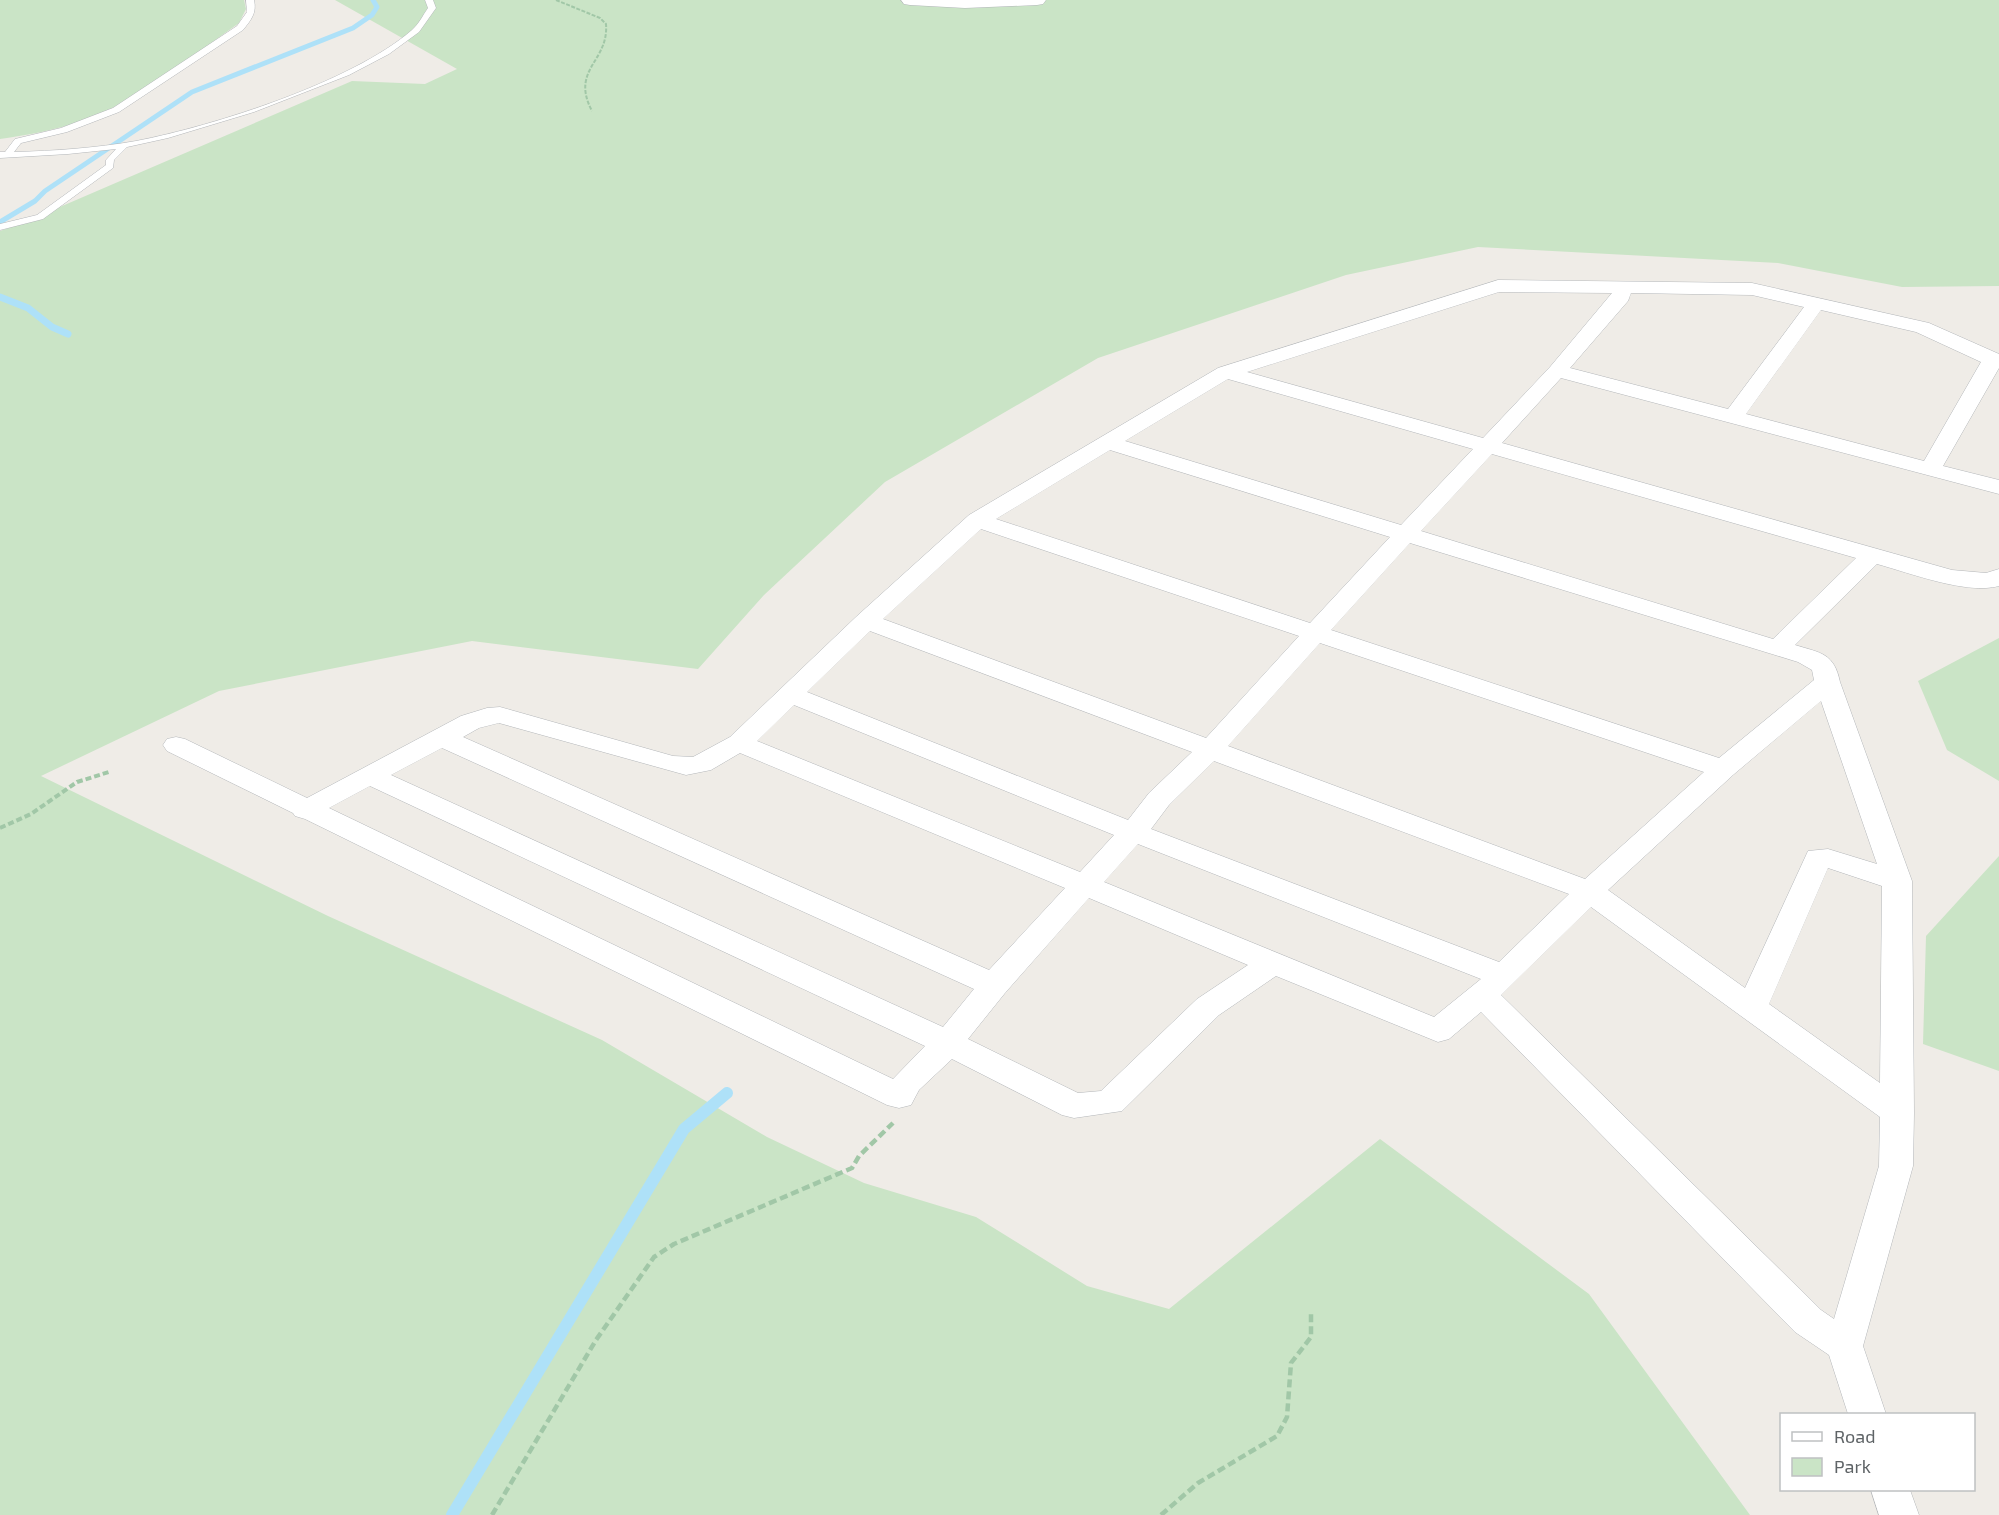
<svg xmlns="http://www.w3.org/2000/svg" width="1999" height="1515" font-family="'Exo 2',sans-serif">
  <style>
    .green { fill: #cae4c6 }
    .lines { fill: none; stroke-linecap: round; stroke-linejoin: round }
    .stream-far2 { stroke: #aee1f8; stroke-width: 5 }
    .stream-far1 { stroke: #aee1f8; stroke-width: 7 }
    .stream { stroke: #aee1f8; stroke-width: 12 }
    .lane-casing { stroke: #b4b7ba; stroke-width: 1 }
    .street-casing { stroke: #b4b7ba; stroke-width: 1 }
    .secondary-casing { stroke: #b3b7ba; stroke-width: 1 }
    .path-far2 { stroke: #a1c7a7; stroke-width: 2; stroke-dasharray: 4 1.5; stroke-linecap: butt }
    .path-far1 { stroke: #a1c7a7; stroke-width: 4; stroke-dasharray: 6 3; stroke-linecap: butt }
    .path { stroke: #a1c7a7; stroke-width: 4.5; stroke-dasharray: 8 4; stroke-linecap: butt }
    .lane { fill: #fff; fill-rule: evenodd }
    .street { fill: #fff; fill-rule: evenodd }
    .secondary { fill: #fff; fill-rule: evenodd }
  </style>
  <rect width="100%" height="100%" fill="#efece7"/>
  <path class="green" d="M0 0H244L246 9 239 23C189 58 140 100 82 121 56 130 27 135 0 139Z
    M335 0H1999V286L1902 287 1778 263 1478 247 1346 275 1098 358 885 482 764 595 698 669 472 641 219 691 41 776 328 916 602 1040 767 1137 864 1183 976 1217 1087 1286 1169 1309 1380 1139 1589 1294 1750 1515H0V231L25 222 352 81 425 84 457 69Z
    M1999 638V781L1947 750 1918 681Z
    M1999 856V1071L1923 1044 1926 936Z"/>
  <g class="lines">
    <path class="stream-far2" d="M0 222 35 201 45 191 192 92 353 28 372 15 377 7 373 0"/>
    <path class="stream-far1" d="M0 297 28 308 52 327 68 334"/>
    <path class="stream" d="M452 1515 684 1129 727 1093"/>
    <g class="lane-casing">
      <path id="lane" d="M246 0H254C257 13 251 20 243 30L119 112 67 132 21 143 14 152C54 151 96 148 136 141 214 126 352 82 412 30 419 24 423 15 428 8L425 0H433L436 8 419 32 389 54 349 75 254 112 168 138 127 147 114 160 113 168 43 219 0 230V224L37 215 106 165V160L116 149 68 154 0 158V152H5L15 139 61 128 113 108 237 26 247 12Z"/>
    </g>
    <g class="street-casing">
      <path id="street" d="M1498 280 1752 283 1929 323 1999 354V368L1943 466 1999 480V494L1561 378 1502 443 1952 570 1986 573 1999 569V586C1967 595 1910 573 1877 564L1795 645C1821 653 1834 653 1840 682L1912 881 1914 1113 1913 1166 1863 1346 1886 1414H1848L1829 1355 1795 1332 1481 1012 1449 1039 1438 1042 1276 976 1219 1015 1122 1111 1074 1118 1062 1115 952 1059 919 1090 911 1105 899 1108 887 1105 305 819 295 816 293 813 167 751 163 745 167 739 176 737 185 739 307 798 461 716 487 708 500 707 673 756 693 757 730 737 857 616 969 515 1218 368ZM1499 292 1612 293 1550 367 1483 438 1247 372ZM1631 293 1752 295 1804 307 1728 409 1570 368 1628 301ZM1821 310 1916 332 1981 362 1924 461 1746 414ZM1228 379 1473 449 1401 525 1125 441ZM1110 450 1390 537 1310 623 996 519ZM1492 454 1856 558 1773 639 1421 531ZM981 529 1299 636 1206 738 883 619ZM1410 543 1798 662 1812 670 1814 680 1719 758 1331 630ZM870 631 1192 752 1149 793 1128 820 807 692ZM1320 643 1704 772 1585 879 1228 746ZM1821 701 1877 864 1828 849 1808 851 1745 988 1608 890 1733 775ZM794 705 1114 835 1080 872 757 741ZM499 723 686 775 711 770 740 753 1065 888 989 970 463 737 479 728ZM442 748 974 989 943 1027 391 775ZM1214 761 1569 894 1499 962 1151 829 1169 805ZM370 786 925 1046 893 1079 329 808ZM1138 844 1481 979 1434 1017 1104 882ZM1828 868 1882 886 1880 1083 1769 1004ZM1089 898 1248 965 1197 999 1101 1091 1078 1093 968 1039 1005 993ZM1591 907 1880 1117 1879 1166 1834 1319 1821 1310 1501 995Z
        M1871 1490H1910L1919 1515H1879Z"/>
    </g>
    <g class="secondary-casing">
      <path id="secondary" d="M901 0H1046L1043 4 1037 5 965 8 910 5 904 4Z"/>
    </g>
    <path class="path-far2" d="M556 0 600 18 606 24C609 62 570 69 592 111"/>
    <path class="path-far1" d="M0 828 31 814 77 782 109 772"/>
    <path class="path" d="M492 1515 596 1340 654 1257 674 1244 852 1168 859 1156 893 1123
      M1161 1515 1198 1483 1277 1436 1287 1417 1291 1363 1311 1337V1311"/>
    <use href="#lane" class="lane"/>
    <use href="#street" class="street"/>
    <use href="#secondary" class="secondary"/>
  </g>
  <rect x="1780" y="1413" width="195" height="78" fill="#ffffff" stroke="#bfc1c2" stroke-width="1.5"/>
  <rect x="1792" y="1432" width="30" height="9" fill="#ffffff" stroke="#bfc1c2" stroke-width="1.5"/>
  <text x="1834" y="1443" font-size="18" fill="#5e6366">Road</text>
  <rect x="1792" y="1458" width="30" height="18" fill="#cae4c6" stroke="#bfc1c2" stroke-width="1.5"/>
  <text x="1834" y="1473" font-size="18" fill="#5e6366">Park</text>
</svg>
